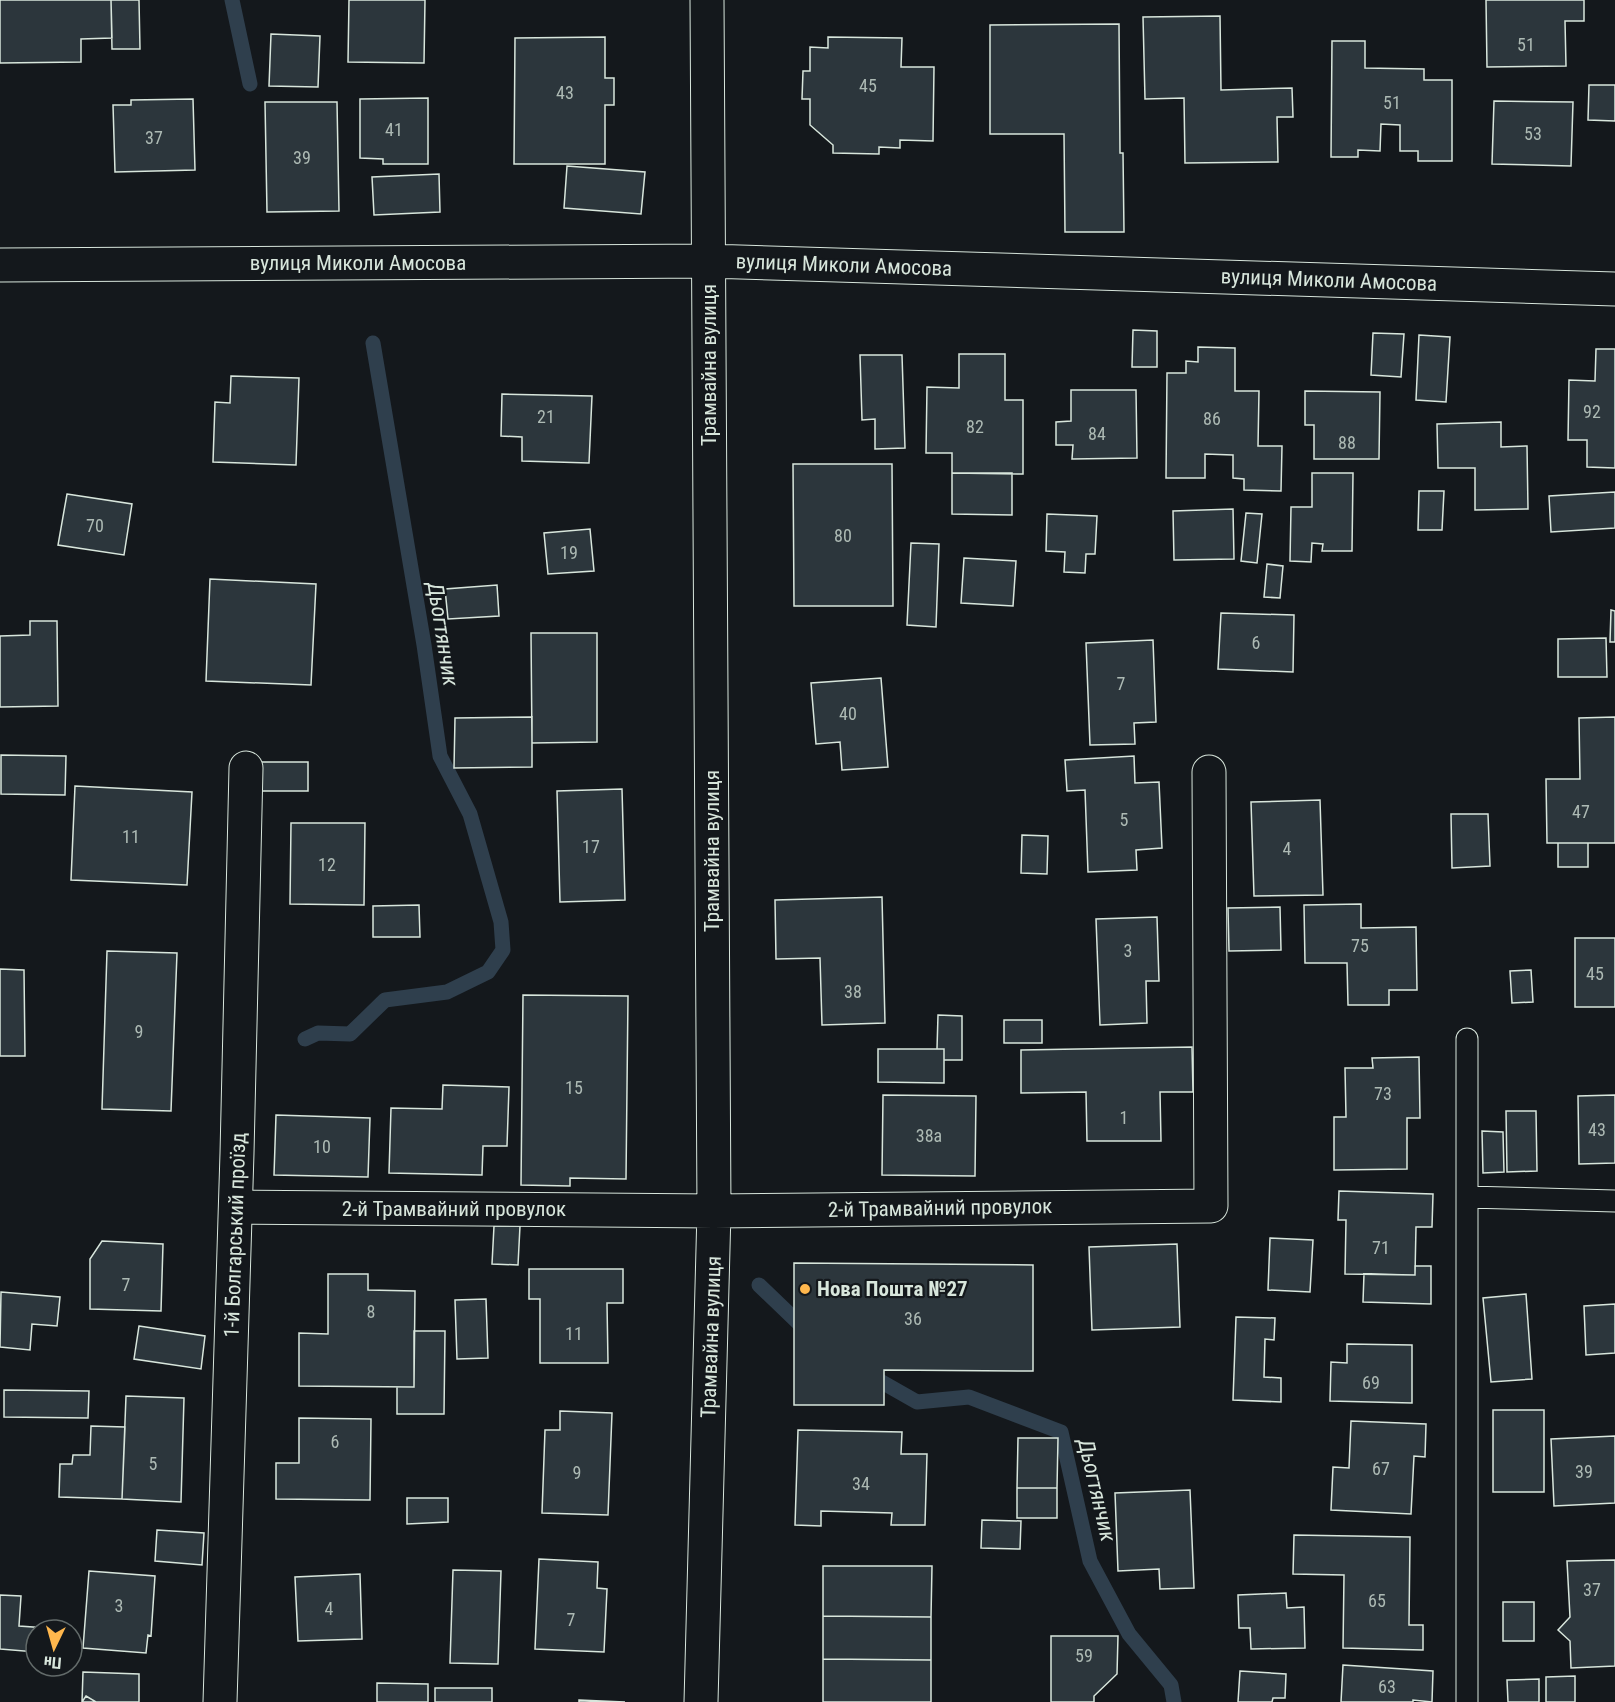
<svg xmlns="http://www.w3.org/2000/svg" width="1615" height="1702" font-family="'Roboto Condensed',sans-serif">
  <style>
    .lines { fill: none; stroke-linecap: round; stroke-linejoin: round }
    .stream { stroke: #2f3f4d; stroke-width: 15 }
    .building { fill: #2c363c; stroke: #d8e6dc; stroke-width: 1.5 }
    .service-casing { stroke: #d8e6dc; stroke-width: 23 }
    .minor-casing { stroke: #d8e6dc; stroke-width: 35 }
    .service { stroke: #14181c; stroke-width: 21 }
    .minor { stroke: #14181c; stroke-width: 33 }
    .poi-dot { fill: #ffb74d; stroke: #14181c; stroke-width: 2 }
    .labels { text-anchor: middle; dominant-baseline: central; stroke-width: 4.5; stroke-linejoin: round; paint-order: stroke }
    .number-label { font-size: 18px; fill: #adbab4 }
    .street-label { font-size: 21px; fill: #d8e6dc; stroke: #14181c }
    .poi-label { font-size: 21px; font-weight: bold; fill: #d8e6dc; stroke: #14181c; text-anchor: start }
    .water-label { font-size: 22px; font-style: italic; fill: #d8e6dc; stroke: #14181c }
  </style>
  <rect width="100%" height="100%" fill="#14181c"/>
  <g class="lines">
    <path class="stream" d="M232 0 250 84
      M305 1039 318 1033 350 1034 385 1000 447 992 488 972 503 950 501 922 470 814 440 756 424 645 373 343
      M759 1285 808 1332
      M866 1373 917 1402 969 1397 1061 1432 1090 1561 1129 1634 1171 1685 1174 1702"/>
  </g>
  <path class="building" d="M0 0H111L112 38 81 39V62L0 63Z
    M111 0H139L140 49H112Z
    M349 0H425L424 63 348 62Z
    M1486 0H1584V21H1565L1566 66 1487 67Z
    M1220 16 1221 90 1292 88 1293 117H1277L1278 162 1185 163 1184 98 1145 99 1143 17Z
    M1119 24 1120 153H1123L1124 232H1065L1064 134H990V25Z
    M271 34 320 36 318 87 269 86Z
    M605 37V78H614V105H605V164H514L515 38Z
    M828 37 902 38 901 67H934L933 141 900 140V148L879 147V154L833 153V145L810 125V99H802L803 71H810V47L828 48Z
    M1332 41H1365V68L1424 69V80H1452V161H1418V151H1400V125L1381 124 1380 151 1358 150V157H1331Z
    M1589 85H1615V121L1588 120Z
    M428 98V164H383V159L360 158V99Z
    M193 99 195 170 115 172 113 105H131V100Z
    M1494 101 1573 102 1571 166 1492 164Z
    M265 102H337L339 211 267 212Z
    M567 166 645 172 641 214 564 208Z
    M439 174 440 212 374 215 372 177Z
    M1133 330 1157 331V367H1132Z
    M1373 333 1404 334 1401 377 1371 375Z
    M1419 335 1450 337 1446 402 1416 400Z
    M1198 347 1235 348V391H1259L1258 446H1282L1281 491 1244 490V479L1233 478V455L1205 454V478H1166L1167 373H1186V361L1198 362Z
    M1596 349H1615V468L1587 467V440H1568L1569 380 1595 381Z
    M959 354H1005V400H1023V474L952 473V453H926L927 387 959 388Z
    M860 355H902L905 448 875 449V419L862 420Z
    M231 376 299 378 296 465 213 462 215 402 230 403Z
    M1071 390H1136L1137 458 1072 459 1073 445H1056V422L1071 421Z
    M1305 391 1380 392 1379 459H1314V425H1305Z
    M502 394 592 396 589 463 522 461V437L501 436Z
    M1501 422V447L1527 446 1528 509 1475 510V468H1438L1437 424Z
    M793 464H892L893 606H794Z
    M952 473H1012V515L952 514Z
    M1312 473H1353L1352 551H1322L1323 544 1312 543 1311 562 1290 561 1291 507H1312Z
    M1419 491H1444L1442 530H1418Z
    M1615 492V528L1551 532 1549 496Z
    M67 494 132 504 124 555 58 545Z
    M1233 509 1234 559 1174 560 1173 511Z
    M1246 513 1262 514 1257 563 1241 561Z
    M1047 514 1097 516 1095 554H1086L1085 573 1064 572 1065 552 1046 551Z
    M590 529 594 571 548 574 544 533Z
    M911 543 939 544 936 627 907 625Z
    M964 558 1016 561 1013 606 961 603Z
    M1267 564 1283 566 1280 598 1264 597Z
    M210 579 316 584 311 685 206 681Z
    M497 585 499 616 448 619 445 589Z
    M1611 610 1615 611V642H1610Z
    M1221 613 1294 615 1293 672 1218 669Z
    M30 621H57L58 706 0 707V636L30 635Z
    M531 633H597V742L532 743Z
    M1606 638 1607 677H1558V639Z
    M1153 640 1156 722 1134 723 1135 744 1090 745 1086 643Z
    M881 678 888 767 842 770 840 742 816 744 811 683Z
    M532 717V767L454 768 455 718Z
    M1615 717V843H1547L1546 779H1580L1579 718Z
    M1 755 66 756 65 795 1 794Z
    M1134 756 1135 783 1159 782 1162 848 1136 850 1137 870 1088 872 1085 790 1067 791 1065 760Z
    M254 762H308V791H255Z
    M75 786 192 792 187 885 71 880Z
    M622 789 625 900 560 902 557 791Z
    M1320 800 1323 895 1254 896 1251 802Z
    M1451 814H1488L1490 866 1452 868Z
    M291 823H365L364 905 290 904Z
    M1022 835 1048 836 1047 874 1021 873Z
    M1558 843H1588V867H1558Z
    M882 897 885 1023 822 1025 820 958 776 959 775 900Z
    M1361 904V928L1416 927 1417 990H1389V1005H1348L1347 963H1305L1304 905Z
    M419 905 420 937H373V906Z
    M1280 907 1281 950 1229 951 1228 908Z
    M1157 917 1159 981H1146L1147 1023 1100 1025 1096 919Z
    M1575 938H1615V1007H1575Z
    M107 951 177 953 171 1111 102 1109Z
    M0 969 24 970 25 1056H0Z
    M1531 970 1533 1002 1512 1003 1510 971Z
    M523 995 628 996 626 1179 570 1178V1186L521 1185Z
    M938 1015 962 1016V1060H944V1049H937Z
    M1004 1020H1042V1043H1004Z
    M1192 1047 1193 1092H1160L1161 1141H1087L1086 1092 1021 1093V1050Z
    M878 1049H944V1083L878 1082Z
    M1419 1057 1420 1118H1407V1169L1334 1170V1117H1346L1345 1068H1373L1372 1058Z
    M443 1085 509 1087 507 1146H483L482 1175 389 1173 391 1108 442 1109Z
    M883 1095 976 1096 975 1176 882 1175Z
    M1615 1095V1163L1579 1164 1578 1096Z
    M1506 1111H1536L1537 1171 1507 1172Z
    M276 1115 370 1118 368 1177 274 1175Z
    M1482 1131 1503 1132 1504 1172 1483 1173Z
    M1339 1191 1433 1194 1432 1227H1416L1415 1275 1345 1274 1346 1220H1338Z
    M494 1226H520L518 1265 492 1264Z
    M1270 1238 1313 1240 1310 1292 1268 1290Z
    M102 1241 163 1244 161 1311 90 1309V1259Z
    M1177 1244 1180 1327 1092 1330 1089 1247Z
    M794 1263 1033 1265V1371L884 1370V1405H794Z
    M1415 1266H1431V1304L1363 1302 1364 1274 1415 1275Z
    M529 1269H623V1303H607L608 1363H540V1299H529Z
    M328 1274H368V1290L415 1291 414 1387 299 1386V1333L328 1334Z
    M1 1292 60 1297 57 1326 32 1324 30 1350 0 1347Z
    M1526 1294 1532 1379 1491 1382 1483 1298Z
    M486 1299 488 1358 457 1359 455 1300Z
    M1615 1304V1353L1586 1355 1584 1306Z
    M1236 1317 1275 1318 1274 1340 1265 1339 1264 1377 1281 1378V1402L1233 1400Z
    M139 1326 205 1336 201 1369 134 1359Z
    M414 1331H445L444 1414H397V1387H414Z
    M1347 1344 1412 1345V1403L1330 1401 1331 1362 1347 1363Z
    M4 1390 89 1391 88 1418 4 1417Z
    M126 1396 184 1398 181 1502 122 1499Z
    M1493 1410H1544V1492H1493Z
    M560 1411 612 1413 608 1515 542 1513 545 1430H560Z
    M299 1418 371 1419 370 1500 276 1499V1463H299Z
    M1351 1421 1426 1424 1425 1457 1414 1456 1411 1514 1331 1510 1333 1467 1349 1468Z
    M91 1426 125 1427 122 1499 59 1497 60 1464H72L73 1455H90Z
    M798 1430 902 1432 901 1454H927L925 1525H891L892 1513 821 1511V1526L795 1525Z
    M1615 1436V1503L1554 1506 1551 1439Z
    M1018 1438H1058L1057 1488H1017Z
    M1017 1488H1057V1518H1017Z
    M1190 1490 1194 1588 1160 1589 1159 1569 1118 1571 1115 1493Z
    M407 1498H448V1522L407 1524Z
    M982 1520 1021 1521 1020 1549 981 1548Z
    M157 1530 204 1533 202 1565 155 1561Z
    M1294 1535 1410 1537 1409 1625H1423V1650L1343 1648 1344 1575 1293 1574Z
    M539 1559 598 1562 597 1588 607 1589 604 1652 535 1649Z
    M1615 1560V1666L1571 1668 1570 1641 1558 1630 1570 1617 1567 1561Z
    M823 1566H932L931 1617 823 1616Z
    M453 1570 501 1571 498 1664 450 1663Z
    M89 1571 155 1576 151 1636 148 1635 146 1653 83 1648Z
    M360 1574 362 1639 298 1641 295 1577Z
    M1286 1593 1287 1608 1304 1607 1305 1648 1251 1649 1250 1628H1239L1238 1595Z
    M0 1595 21 1596 19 1626 47 1628 46 1630H36V1652L0 1649Z
    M1503 1602H1534V1641H1503Z
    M823 1616 931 1617V1660L823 1659Z
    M1051 1636H1118L1117 1674 1094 1696V1702H1051Z
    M823 1659 931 1660V1702H823Z
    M1343 1665 1433 1671 1432 1702 1413 1700V1702H1341Z
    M1240 1671 1286 1674 1285 1698H1273L1272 1702H1238Z
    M83 1672 139 1674V1702H96L86 1696 82 1702Z
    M1575 1676V1702H1546V1677Z
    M1539 1679V1702H1508L1507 1680Z
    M377 1683 428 1684V1702H377Z
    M435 1688H492V1702H435Z
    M86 1696 96 1702H82Z
    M579 1700 625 1702H579Z"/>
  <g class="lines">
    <g class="service-casing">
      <path id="service" d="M1467 1039V1702
        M1467 1197 1615 1201"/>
    </g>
    <g class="minor-casing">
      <path id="minor" d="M0 265 708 261 1615 289
        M236 1207 714 1211 1211 1206 1209 772
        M220 1702 237 1153 246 768
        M701 1702 714 1211 707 0"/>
    </g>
    <use href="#service" class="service"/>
    <use href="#minor" class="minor"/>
  </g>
  <circle class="poi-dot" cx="805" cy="1289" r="6"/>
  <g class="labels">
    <g class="number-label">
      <text x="1526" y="44">51</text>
      <text x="868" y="85">45</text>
      <text x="565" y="92">43</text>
      <text x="1392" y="102">51</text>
      <text x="394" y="129">41</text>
      <text x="1533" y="133">53</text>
      <text x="154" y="137">37</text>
      <text x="302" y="157">39</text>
      <text x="1592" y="411">92</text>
      <text x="546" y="416">21</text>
      <text x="1212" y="418">86</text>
      <text x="975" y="426">82</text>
      <text x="1097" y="433">84</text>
      <text x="1347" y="442">88</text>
      <text x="95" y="525">70</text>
      <text x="843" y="535">80</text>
      <text x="569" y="552">19</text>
      <text x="1256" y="642">6</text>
      <text x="1121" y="683">7</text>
      <text x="848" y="713">40</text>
      <text x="1581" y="811">47</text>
      <text x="1124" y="819">5</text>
      <text x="131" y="836">11</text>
      <text x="591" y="846">17</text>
      <text x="1287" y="848">4</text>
      <text x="327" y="864">12</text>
      <text x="1360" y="945">75</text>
      <text x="1128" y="950">3</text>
      <text x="1595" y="973">45</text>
      <text x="853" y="991">38</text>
      <text x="139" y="1031">9</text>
      <text x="574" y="1087">15</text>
      <text x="1383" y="1093">73</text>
      <text x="1124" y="1117">1</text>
      <text x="1597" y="1129">43</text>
      <text x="929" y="1135">38а</text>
      <text x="322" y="1146">10</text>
      <text x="1381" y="1247">71</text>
      <text x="126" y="1284">7</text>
      <text x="371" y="1311">8</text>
      <text x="913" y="1318">36</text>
      <text x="574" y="1333">11</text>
      <text x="1371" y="1382">69</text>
      <text x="335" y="1441">6</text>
      <text x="153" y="1463">5</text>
      <text x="1381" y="1468">67</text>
      <text x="1584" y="1471">39</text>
      <text x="577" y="1472">9</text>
      <text x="861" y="1483">34</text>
      <text x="1592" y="1589">37</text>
      <text x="1377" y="1600">65</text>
      <text x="119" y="1605">3</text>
      <text x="329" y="1608">4</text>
      <text x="571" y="1619">7</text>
      <text x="1084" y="1655">59</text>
      <text x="1387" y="1686">63</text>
    </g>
    <g class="street-label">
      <text x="358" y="263">вулиця Миколи Амосова</text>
      <text transform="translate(844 265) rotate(2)">вулиця Миколи Амосова</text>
      <text transform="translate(1329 280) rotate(2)">вулиця Миколи Амосова</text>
      <text transform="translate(709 365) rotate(-90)">Трамвайна вулиця</text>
      <text transform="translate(712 851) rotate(-90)">Трамвайна вулиця</text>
      <text transform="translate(940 1208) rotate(-1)">2-й Трамвайний провулок</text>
      <text x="454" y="1209">2-й Трамвайний провулок</text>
      <text transform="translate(235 1235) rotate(-88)">1-й Болгарський проїзд</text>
      <text transform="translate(711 1337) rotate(-88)">Трамвайна вулиця</text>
    </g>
    <g class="poi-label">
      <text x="817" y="1289">Нова Пошта №27</text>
    </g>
    <g class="water-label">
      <text transform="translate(443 634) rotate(81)">Дьогтянчик</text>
      <text transform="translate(1097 1490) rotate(77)">Дьогтянчик</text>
    </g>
  </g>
  <g transform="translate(54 1648) rotate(185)"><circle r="28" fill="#14181c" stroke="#626a69" stroke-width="1.5"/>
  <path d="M0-4.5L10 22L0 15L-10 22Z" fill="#ffb74d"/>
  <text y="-9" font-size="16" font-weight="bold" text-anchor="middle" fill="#d8e6dc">Пн</text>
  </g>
</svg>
